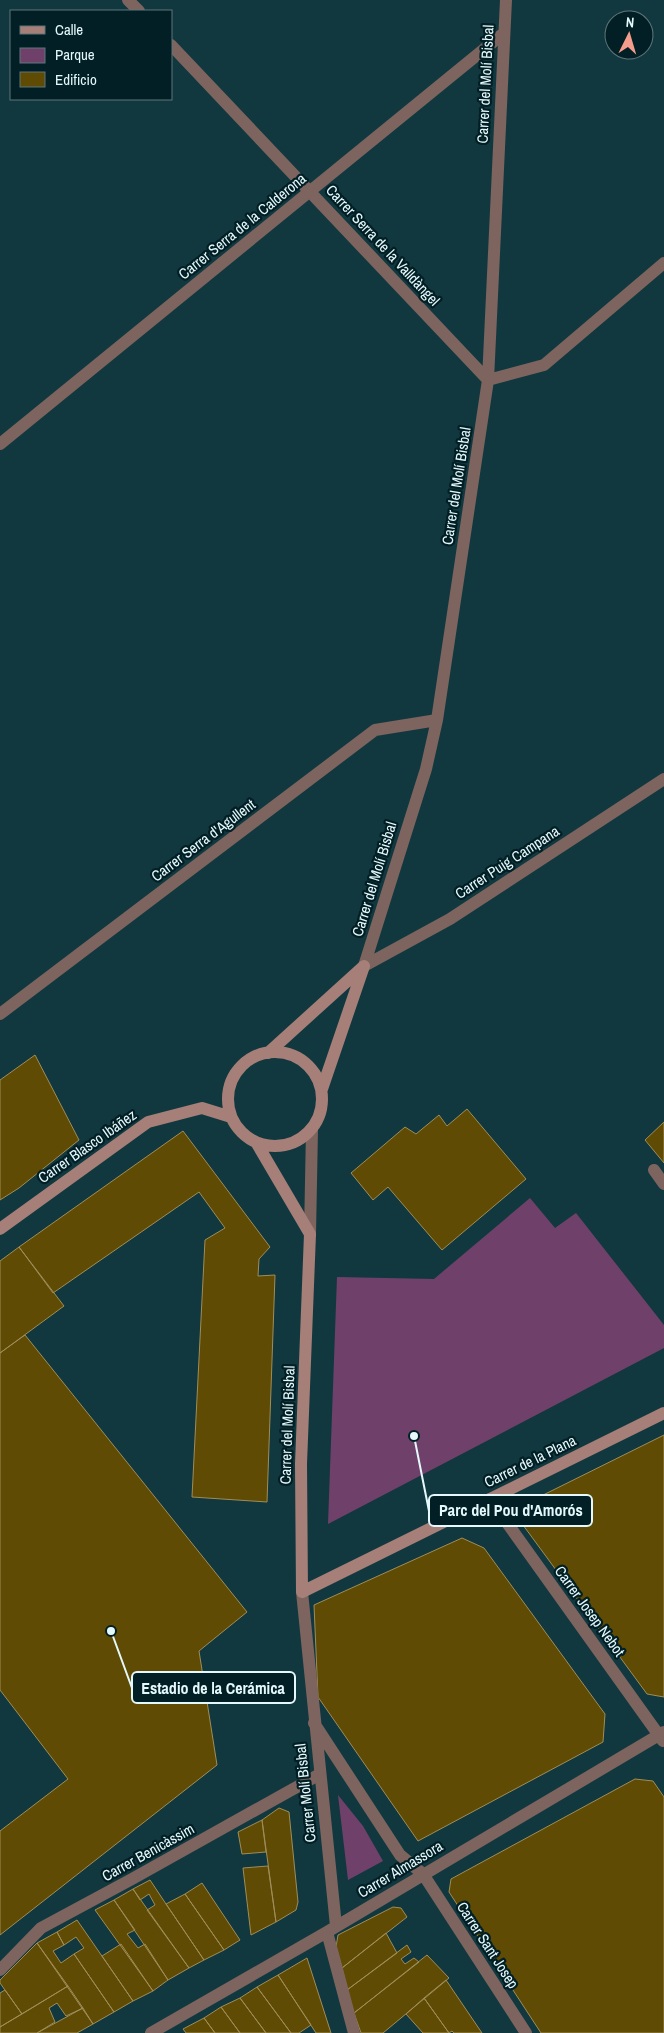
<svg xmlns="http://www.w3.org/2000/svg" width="664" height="2033" font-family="'Archivo Narrow',sans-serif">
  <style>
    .green { fill: #6f416a }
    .building { fill: #5f4b03; stroke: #9f8d59 }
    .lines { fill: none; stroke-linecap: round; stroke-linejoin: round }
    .street { stroke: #7d645f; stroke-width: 12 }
    .secondary { stroke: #a67f78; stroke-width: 12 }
    .labels { text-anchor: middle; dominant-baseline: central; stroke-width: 4.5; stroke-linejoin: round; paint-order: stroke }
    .street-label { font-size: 15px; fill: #e5f9fd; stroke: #011f24 }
    .leader { fill: none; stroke: #e5f9fd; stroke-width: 2 }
    .callout-dot { fill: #e5f9fd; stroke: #011f24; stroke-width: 2 }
    .callout { fill: #011f24; stroke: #e5f9fd; stroke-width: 2 }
    .callout-label { font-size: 16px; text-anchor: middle; font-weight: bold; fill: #e5f9fd }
  </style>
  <rect width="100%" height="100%" fill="#12383f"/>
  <path class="green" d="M530 1198 555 1228 576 1213 664 1325V1348L328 1524 337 1277 434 1279Z
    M338 1795 363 1826 383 1861 348 1880Z"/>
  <path class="building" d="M35 1055 79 1140 19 1188 0 1200V1080Z
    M467 1109 526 1179 442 1250 388 1187 373 1200 351 1173 405 1127 416 1134 439 1115 447 1126Z
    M664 1122V1163L645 1140Z
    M183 1131 270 1247 259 1259 258 1276 275 1275 267 1502 192 1497 205 1240 225 1228 199 1192 53 1293 19 1247Z
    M19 1247 64 1306 0 1353V1261Z
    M25 1335 247 1612 199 1651 217 1765 0 1935V1831L68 1779 0 1690V1353Z
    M664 1435V1697L647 1694 523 1525 527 1503Z
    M462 1538 484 1548 605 1714 603 1742 418 1841 318 1697 314 1605Z
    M635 1779 653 1781 664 1797V2033H541L449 1892 451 1879Z
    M279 1808 289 1812 298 1902 296 1910 276 1922 262 1820Z
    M262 1820 266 1852 242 1854 238 1832Z
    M268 1866 276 1922 251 1935 243 1868Z
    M150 1880 166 1904 204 1960 189 1968 147 1910 155 1905 149 1894 140 1900 133 1889Z
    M202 1883 240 1940 224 1950 185 1894Z
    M133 1889 189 1968 168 1980 114 1900Z
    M185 1894 224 1950 204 1960 166 1904Z
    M114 1900 135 1930 127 1934 138 1948 145 1944 168 1980 153 1991 95 1910Z
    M393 1907 401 1908 407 1917 342 1968 336 1947 338 1935Z
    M77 1920 133 2001 114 2012 74 1954 84 1948 76 1937 64 1945 57 1932Z
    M57 1932 64 1945 53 1951 61 1963 74 1954 114 2012 93 2024 37 1943Z
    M386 1933 397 1953 347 1990 342 1968Z
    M37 1943 68 1986 22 2014 0 1983V1980Z
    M121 1944 153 1991 133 2001 102 1956Z
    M407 1945 411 1952 401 1959 405 1964 414 1958 419 1962 354 2013 347 1990Z
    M427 1955 449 1978 383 2033H361L354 2013Z
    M307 1958 331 2033H316L278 1975Z
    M278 1975 311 2025 299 2033H291L257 1987Z
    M446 1980 482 2033H454L452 2031 449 2033 424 1998Z
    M68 1986 83 2008 66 2016 57 2003 49 2008 55 2022 37 2033H0V2027Z
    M257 1987 291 2033H266L240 1998Z
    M5 1990 22 2014 0 2027V1993Z
    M240 1998 266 2033H240L221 2007Z
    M424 1998 449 2033H423L406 2014Z
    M221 2007 240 2033H215L204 2018Z
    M83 2008 93 2024 77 2033H37Z
    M204 2018 215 2033H186L183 2029Z"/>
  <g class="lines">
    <path class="street" d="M128 0 139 11
      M171 45 488 380 544 365 664 263
      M0 444 504 33
      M364 966 426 769 437 720 488 380 506 0
      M364 966 450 919 664 779
      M0 1014 375 730 437 720
      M654 1170 664 1184
      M310 1234 312 1129
      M490 1499 663 1741
      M302 1592 336 1926
      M314 1723 400 1855 423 1874 526 2033
      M327 1932 354 2033
      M0 1970 41 1928 132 1879 320 1774
      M151 2033 327 1932 664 1732"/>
    <path class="secondary" d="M228 1099a47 47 0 1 1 94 0a47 47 0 1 1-94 0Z
      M268 1053 364 966 322 1089
      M256 1142 310 1234 301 1464 302 1592 664 1413
      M0 1229 148 1122 202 1108 231 1117"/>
  </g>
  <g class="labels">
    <g class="street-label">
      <text transform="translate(485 84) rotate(-87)">Carrer del Molí Bisbal</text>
      <text transform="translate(242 226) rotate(-39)">Carrer Serra de la Calderona</text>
      <text transform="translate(383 245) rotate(47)">Carrer Serra de la Valldàngel</text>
      <text transform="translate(456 486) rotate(-81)">Carrer del Molí Bisbal</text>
      <text transform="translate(203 840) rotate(-37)">Carrer Serra d'Agullent</text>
      <text transform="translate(507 862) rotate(-33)">Carrer Puig Campana</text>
      <text transform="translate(374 879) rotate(-73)">Carrer del Molí Bisbal</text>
      <text transform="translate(87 1146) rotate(-35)">Carrer Blasco Ibáñez</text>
      <text transform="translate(287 1425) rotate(-88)">Carrer del Molí Bisbal</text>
      <text transform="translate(530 1461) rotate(-26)">Carrer de la Plana</text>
      <text transform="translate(590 1611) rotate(54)">Carrer Josep Nebot</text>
      <text transform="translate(305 1793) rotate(-96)">Carrer Molí Bisbal</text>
      <text transform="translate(148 1852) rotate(-29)">Carrer Benicàssim</text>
      <text transform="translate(400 1869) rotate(-31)">Carrer Almassora</text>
      <text transform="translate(488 1945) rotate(57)">Carrer Sant Josep</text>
    </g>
  </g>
  <path class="leader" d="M414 1436L429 1511M111 1631L132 1688"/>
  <g class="callout-dot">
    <circle cx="414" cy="1436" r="5"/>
    <circle cx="111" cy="1631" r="5"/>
  </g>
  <g class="callout">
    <rect x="429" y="1495" width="163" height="31" rx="5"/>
    <rect x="132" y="1672" width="163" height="31" rx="5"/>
  </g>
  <g class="callout-label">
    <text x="511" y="1516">Parc del Pou d'Amorós</text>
    <text x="213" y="1694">Estadio de la Cerámica</text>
  </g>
  <rect x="10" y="10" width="162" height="90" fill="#011f24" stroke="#5c767b"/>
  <rect x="20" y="26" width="25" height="8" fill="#a67f78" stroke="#5c767b"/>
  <text x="55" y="35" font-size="15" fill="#e5f9fd">Calle</text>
  <rect x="20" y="48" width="25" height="15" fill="#6f416a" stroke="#5c767b"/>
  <text x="55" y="60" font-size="15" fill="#e5f9fd">Parque</text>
  <rect x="20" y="72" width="25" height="15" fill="#5f4b03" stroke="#5c767b"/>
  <text x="55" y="85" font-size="15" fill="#e5f9fd">Edificio</text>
  <g transform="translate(629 35) rotate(5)"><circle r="24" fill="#011f24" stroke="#5c767b"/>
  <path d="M0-4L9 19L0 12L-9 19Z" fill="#f49d8d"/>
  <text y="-8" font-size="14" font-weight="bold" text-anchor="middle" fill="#e5f9fd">N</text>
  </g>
</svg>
